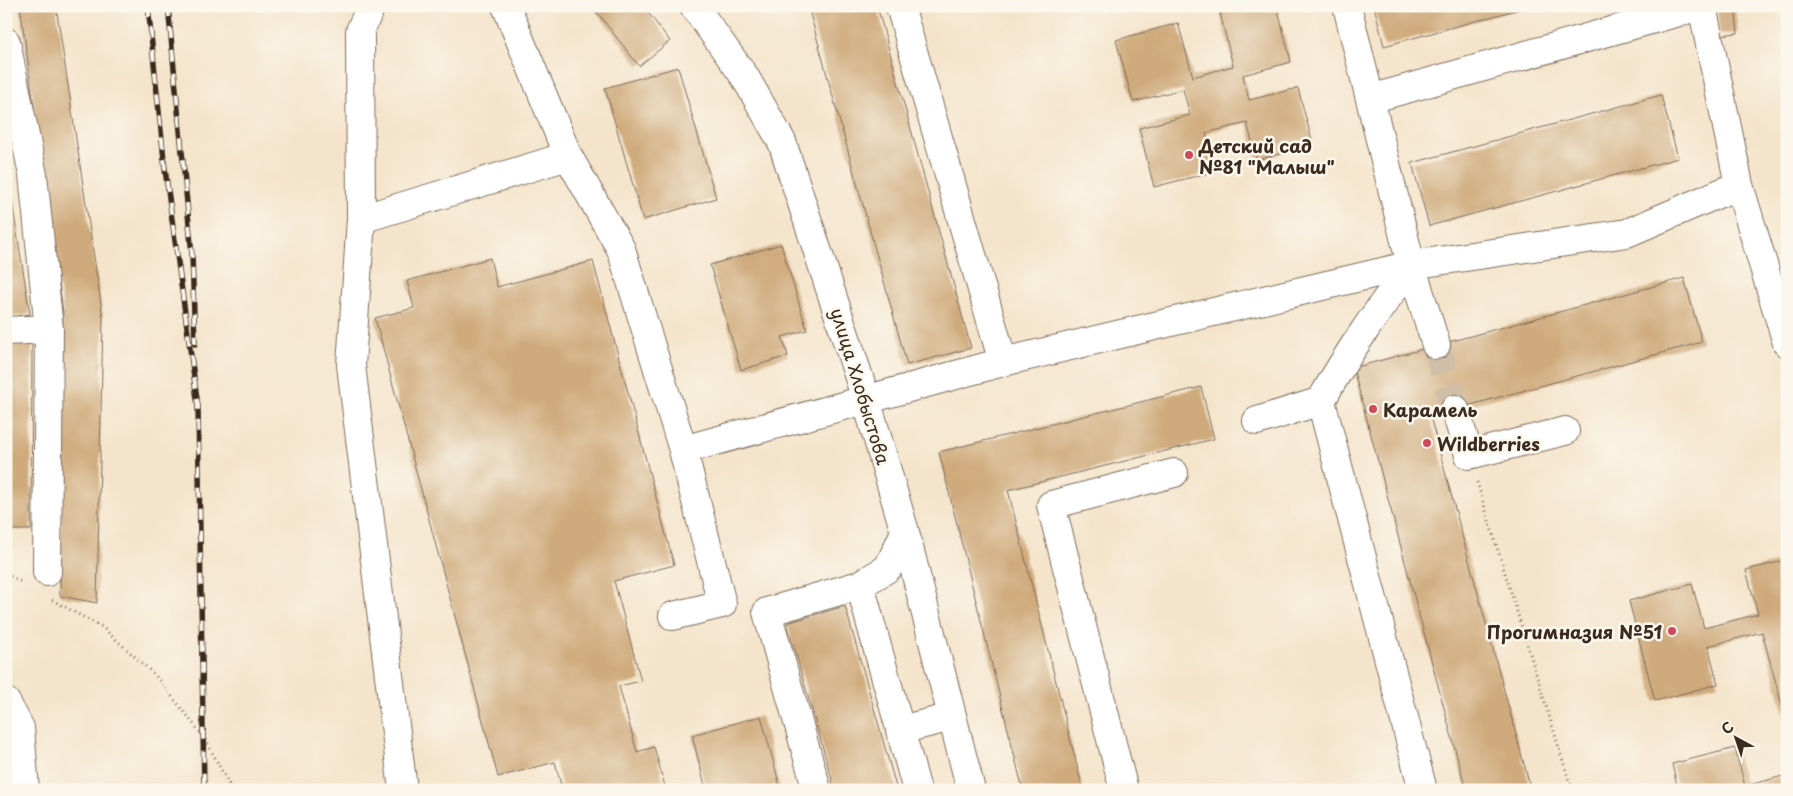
<svg xmlns="http://www.w3.org/2000/svg" width="1793" height="796" font-family="'Playpen Sans',sans-serif">
  <style>
    .building { fill: #cfaa7b }
    .lines { fill: none; stroke-linecap: round; stroke-linejoin: round }
    .minor-tunnel { stroke: #cfbfa8; stroke-width: 28; stroke-dasharray: 28 14; stroke-linecap: butt }
    .minor-casing { stroke: #7c6b5b; stroke-width: 30 }
    .path { stroke: #7c6b5b; stroke-width: 3; stroke-dasharray: 1 4; stroke-linecap: butt }
    .minor { stroke: #fff; stroke-width: 28 }
    .rail-casing { stroke: #3b2a1e; stroke-width: 5.5 }
    .rail { stroke: #fbf7ec; stroke-width: 4; stroke-dasharray: 11; stroke-linecap: butt }
    .poi-dot { fill: #d1495b; stroke: #fbf7ec; stroke-width: 2 }
    .labels { text-anchor: middle; dominant-baseline: central; stroke-width: 5; stroke-linejoin: round; paint-order: stroke }
    .poi-label { font-size: 18px; font-weight: bold; fill: #3b2a1e; stroke: #fbf7ec; text-anchor: start }
    .street-label { font-size: 18px; fill: #3b2a1e; stroke: #fbf7ec }
  </style>
  <rect width="100%" height="100%" fill="#fbf7ec"/>
  <filter id="ink" filterUnits="userSpaceOnUse"><feTurbulence type="fractalNoise" baseFrequency=".02" numOctaves="2"/><feDisplacementMap in="SourceGraphic" scale="10" xChannelSelector="R" yChannelSelector="G"/><feConvolveMatrix kernelMatrix="1 2 1 2 8 2 1 2 1" color-interpolation-filters="sRGB"/></filter>
  <filter id="wash" filterUnits="userSpaceOnUse"><feTurbulence type="fractalNoise" baseFrequency=".0096" numOctaves="4" result="noise"/><feDisplacementMap in="SourceGraphic" scale="20" xChannelSelector="R" yChannelSelector="G"/><feGaussianBlur stdDeviation="1.12" result="paint"/><feColorMatrix in="noise" values="0 0 0 0 0 0 0 0 0 0 0 0 0 0 0 0 0 1.4 0 .05"/><feComposite in="paint" operator="in"/></filter>
  <g filter="url(#wash)">
    <rect width="100%" height="100%" fill="#f4e4cb"/>
    <g id="blocks">
      <path class="building" d="M20 6H56L103 317 97 603 60 596 63 312Z
        M592 6H643L670 41 639 66Z
        M808 6H877L971 348 907 365Z
        M1246 6H1277L1291 62 1243 75 1249 100 1298 88 1313 145 1257 160 1247 123 1206 133 1216 171 1154 187 1139 128 1190 115 1183 89 1133 102 1116 40 1178 23 1193 77 1233 66 1220 13Z
        M1374 6H1527V7L1384 46Z
        M1735 7 1738 33 1720 35 1717 10Z
        M678 67 716 198 643 220 605 88Z
        M1661 95 1678 158 1429 226 1412 163Z
        M6 164 30 314 6 318Z
        M781 244 807 330 782 337 788 356 741 370 710 265Z
        M490 258 497 287 593 261 674 565 614 581 641 681 619 686 637 752 654 747 666 790H547L561 785 555 762 498 777 375 318 414 308 407 281Z
        M1684 278 1702 342 1430 416 1531 790H1466L1353 368Z
        M6 343H32L31 530H6Z
        M1201 387 1214 439 1008 490 1083 790H1023L939 452Z
        M1787 560V724L1762 632 1708 646 1718 684 1655 701 1629 601 1692 584 1704 628 1758 614 1746 570Z
        M845 606 897 790H835L787 623Z
        M761 716 781 790H706L692 735Z
        M1735 748 1745 786 1787 775V790H1678L1672 764Z"/>
    </g>
  </g>
  <g filter="url(#ink)">
    <use href="#blocks" fill-opacity="0" stroke="#7c6b5b" stroke-width="1"/>
    <g class="lines">
      <path class="minor-tunnel" d="M1436 345 1455 409"/>
      <g class="minor-casing">
        <path id="minor" d="M371 6 360 31 361 219 351 365 403 790
          M506 6 568 156
          M694 6 745 77 782 142 866 399 905 532 971 790
          M900 6 1003 362
          M1347 6 1370 99
          M1702 6 1739 185 1787 343
          M6 42 33 175 49 329 47 572
          M361 219 568 156 621 249 683 450 722 604 673 616
          M1411 265 1436 345
          M6 331 49 329
          M1455 409 1469 455 1565 431
          M1257 421 1321 401
          M683 450 1003 362 1411 265 1370 99 1700 6
          M860 585 917 790
          M6 702 20 728 25 790
          M900 730 952 717
          M817 790 767 612 860 585 888 568 905 532
          M1124 790 1051 505 1174 473
          M1423 790 1321 401C1347 353 1379 309 1411 265L1627 233 1739 185"/>
      </g>
      <path class="path" d="M1477 482 1572 790
        M6 574 21 582
        M52 600 102 627 155 675 204 737 232 790"/>
      <use href="#minor" class="minor"/>
      <g class="rail-casing">
        <path id="rail" d="M148 6 165 169 198 406 204 790
          M168 6 192 255 195 344"/>
      </g>
      <use href="#rail" class="rail"/>
    </g>
  </g>
  <g class="poi-dot">
    <circle cx="1189" cy="155" r="5"/>
    <circle cx="1373" cy="409" r="5"/>
    <circle cx="1427" cy="443" r="5"/>
    <circle cx="1672" cy="631" r="5"/>
  </g>
  <g class="labels">
    <g class="poi-label">
      <text x="1199" y="145">Детский сад<tspan x="1199" dy="21">№81 "Малыш"</tspan></text>
      <text x="1383" y="409">Карамель</text>
      <text x="1437" y="443">Wildberries</text>
      <text x="1662" y="631" text-anchor="end">Прогимназия №51</text>
    </g>
    <g class="street-label">
      <text transform="translate(861 386) rotate(73)">улица Хлобыстова</text>
    </g>
  </g>
  <rect width="1793" height="796" fill="none" stroke="#fbf7ec" stroke-width="25"/>
  <g transform="translate(1736 738) rotate(320)" stroke="#fbf7ec" stroke-width="4" paint-order="stroke">
  <path d="M0-4L9 19L0 12L-9 19Z" fill="#3b2a1e"/>
  <text y="-8" font-size="14" font-weight="bold" text-anchor="middle" fill="#3b2a1e">С</text>
  </g>
</svg>
